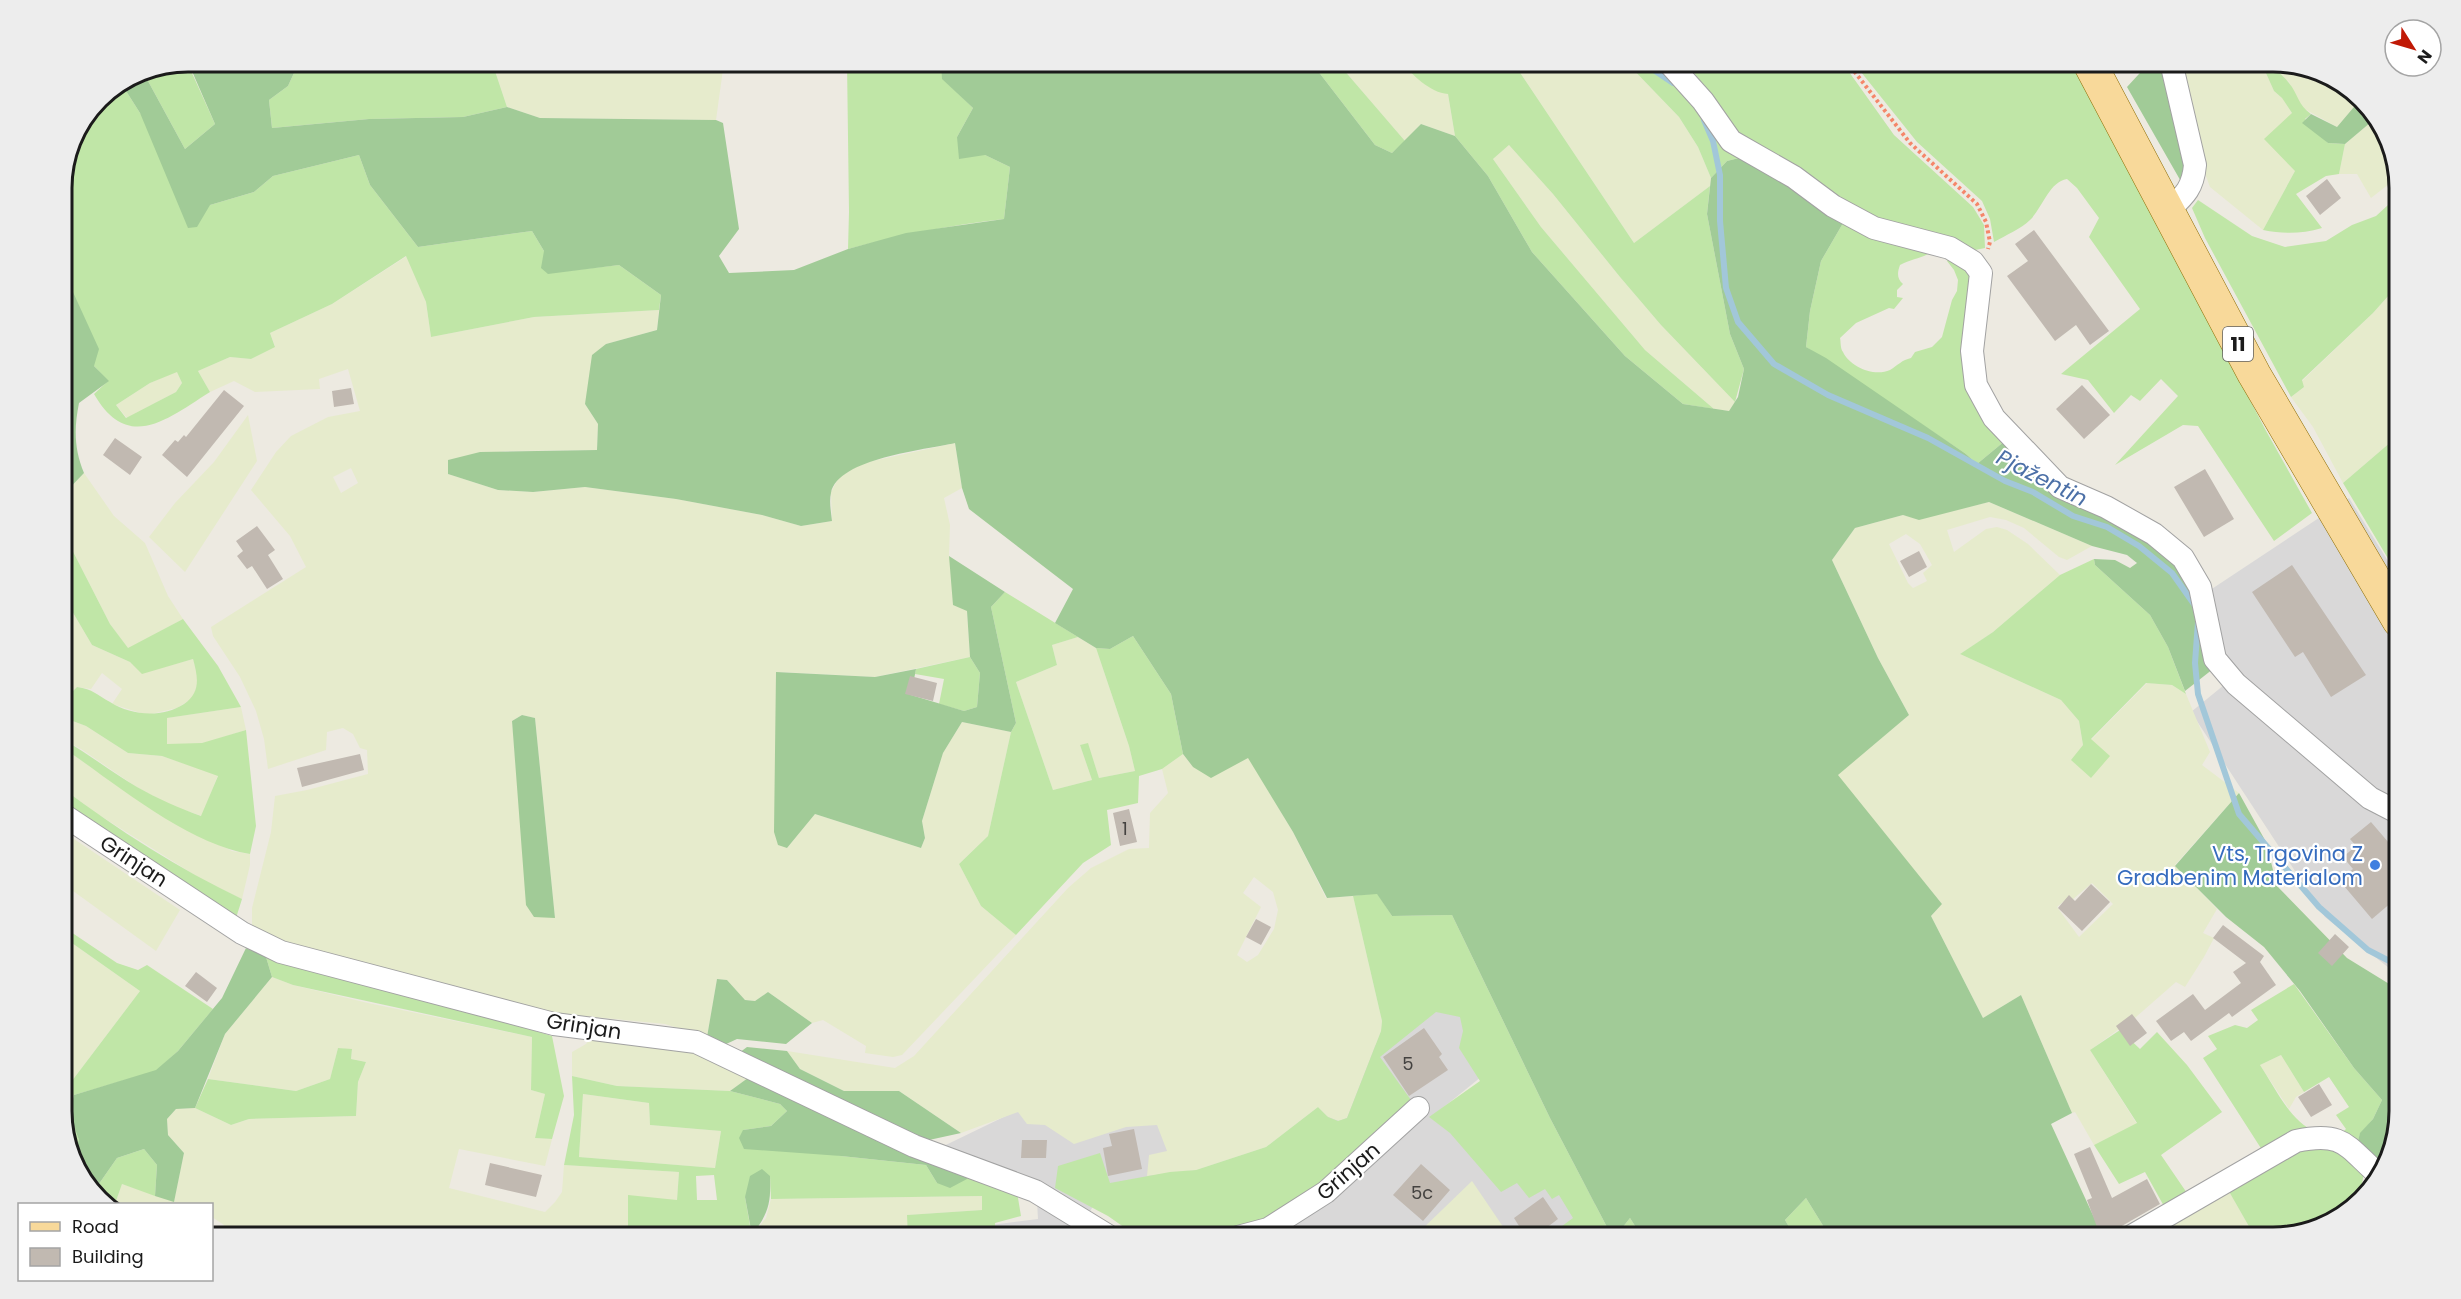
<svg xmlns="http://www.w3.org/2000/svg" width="2461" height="1299" font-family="Poppins,sans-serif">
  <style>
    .residential { fill: #d9d8d8 }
    .farmland { fill: #e6ebcc; fill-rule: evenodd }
    .grass { fill: #c0e6a7; fill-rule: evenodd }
    .forest { fill: #a1cb97 }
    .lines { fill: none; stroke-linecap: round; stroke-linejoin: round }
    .stream { stroke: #a2c7d9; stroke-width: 6 }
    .building { fill: #c1b9b1 }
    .minor-casing { stroke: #a2a2a2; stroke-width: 24 }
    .primary-casing { stroke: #8e6e05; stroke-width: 34 }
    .path { stroke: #f5866a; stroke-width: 4; stroke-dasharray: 3 3; stroke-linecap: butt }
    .minor { stroke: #fff; stroke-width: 22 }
    .primary { stroke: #f8d99a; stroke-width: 33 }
    .shop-dot { fill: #3f7fe0; stroke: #fff; stroke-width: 2 }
    .labels { text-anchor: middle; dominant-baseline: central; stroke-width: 4.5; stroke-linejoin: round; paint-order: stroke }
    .number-label { font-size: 18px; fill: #444240 }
    .shield { fill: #fff; stroke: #5f5f5f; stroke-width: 1.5 }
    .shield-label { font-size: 20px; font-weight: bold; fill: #1b1b1b }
    .shop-label { font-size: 21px; fill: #366cbe; stroke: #fff; text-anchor: end }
    .street-label { font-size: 21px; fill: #1b1b1b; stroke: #fff }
    .water-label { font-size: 22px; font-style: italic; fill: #4c70a7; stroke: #fff }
    .rim { fill: none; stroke: #1b1b1b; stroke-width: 3 }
  </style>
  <rect width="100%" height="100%" fill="#edeae1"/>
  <path class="residential" d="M2349 498 2399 579V976L2325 917 2191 712 2224 685 2174 614Z
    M1447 994 1497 1064 1434 1115 1560 1145 1596 1203 1558 1237H1191L1259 1224 1370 1049Z
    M1144 1086 1193 1168 1102 1187 1090 1212 1132 1237H994L991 1225 1038 1219 1037 1201 923 1156 1014 1112Z"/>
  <path class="farmland" d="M501 62H724L716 120 540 118 507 107 495 71 502 70Z
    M1337 62H1401L1412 73 1448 94 1455 136 1421 124 1405 141Z
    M1526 62H1626L1679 117 1698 147 1711 178 1710 186 1634 243 1517 68Z
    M2188 62H2261L2274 91 2282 98 2292 113 2295 171 2263 230 2210 187 2196 150 2183 71Z
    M2269 62 2330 75 2359 101 2337 127 2301 107 2289 82 2279 75Z
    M2377 117 2398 177 2371 198 2357 174H2339L2345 144Z
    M1509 145 1553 194 1620 277 1661 325 1735 402 1729 411 1714 409 1645 350 1541 227 1493 159Z
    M407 256 426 302 431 337 534 317 659 310 657 330 606 344 585 404 598 424 597 450 506 451 448 460V474L498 490 533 492 585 487 676 499 762 515 801 526 832 521 831 492 839 477 863 463 955 443 962 488 944 498 950 525 949 556 967 611 970 657 875 677 780 672 787 848 815 814 921 848 925 838 922 821 943 753 962 722 1011 732 988 836 959 864 981 906 1016 935 902 1055 893 1057 865 1053 866 1046 823 1020 812 1023 768 992 755 1001 745 1000 727 980 717 979 707 1037 665 1024 544 1012 314 953 252 931V908L271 832 275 796 307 790 368 774 367 750 360 748 353 734 343 728 327 732 326 750 268 769 264 739 256 711 240 677 213 636 211 627 306 567 290 536 251 490 276 452 291 436 328 417 360 411 348 369 319 379 320 389 255 392 234 381 210 392 198 371 230 357 251 359 275 346 270 333 332 304ZM351 468 358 483 341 493 333 477ZM522 715 535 718 555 918 522 837 512 721Z
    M2390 294 2399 299V435L2343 483 2313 427 2291 397 2304 387 2302 381 2373 313Z
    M177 371 182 383 176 392 127 418 116 405 150 383Z
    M248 415 257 461 185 572 149 537 175 503 214 462Z
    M84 473 114 516 145 543 168 596 183 619 128 649 110 624 62 530V496Z
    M1989 502 2092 546 2067 560 2059 557 2024 528 2006 520 1990 517 1947 530 1954 552 1986 529 1997 527 2007 530 2028 544 2060 575 1993 632 1960 654 2061 700 2079 721 2083 745 2072 760 2091 778V740L2147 683 2172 685 2186 694 2210 752 2202 765 2239 793 2175 865 2217 909 2203 933 2214 938 2204 957 2185 987 2176 982 2136 1017 2090 1050 2137 1124 2094 1145 2075 1112 2072 1113 2021 995 1983 1018 1931 916 1942 904 1837 775 1909 715 1878 658 1832 560 1855 528 1903 515 1919 519ZM1906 534 1920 544 1932 565 1923 573 1927 581 1913 588 1908 583 1889 544ZM2092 883 2113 904 2079 937 2057 907 2069 897 2072 900Z
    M62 594 92 645 130 662 142 673 193 659 199 680 193 698 177 708 147 715 112 704 122 689 102 673 91 689 77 687 62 702Z
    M1078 637 1096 648 1129 746 1135 771 1099 778 1088 744 1080 745 1092 780 1053 790 1016 682 1057 665 1052 645Z
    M241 707 246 730 202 744 167 745 166 718Z
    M62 717 86 726 128 753 162 756 218 775 202 816 169 805 135 786 81 749 62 739Z
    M62 747 153 810 232 851 250 854V865L242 899 209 884 96 813 62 788Z
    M1183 754 1193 767 1248 757 1293 832 1326 898 1353 896 1382 1021 1381 1031 1347 1118 1339 1121 1328 1117 1318 1107 1266 1147 1196 1170 1147 1176 1149 1155 1167 1151 1157 1125 1126 1127 1074 1144 1045 1125 1027 1124 1018 1112 961 1133 899 1091H844L800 1069 787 1051 895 1068 914 1056 1068 888 1091 868 1129 849 1149 848 1150 813 1168 793 1162 769ZM1254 877 1273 892 1278 910 1274 929 1258 955 1247 962 1237 955 1261 907 1243 893Z
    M62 831 180 910 156 951 62 883Z
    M62 936 140 991 62 1094Z
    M272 977 293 985 368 1003 532 1037 531 1090 545 1094 535 1138 552 1139 545 1166 459 1149 449 1188 545 1212 555 1202 562 1192 564 1165 679 1172 677 1201 628 1226 743 1231V1237H216L224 1225 212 1217V1204H115L122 1184 174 1201 184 1153 168 1135 167 1119 176 1109 195 1108 231 1125 249 1119 356 1116 358 1082 366 1062 351 1059 352 1050 338 1048 330 1079 296 1091 208 1079 225 1034Z
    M594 1034 681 1044 752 1075 730 1091 617 1086 572 1076V1052L586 1044Z
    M2281 1055 2304 1092 2296 1097 2289 1109 2260 1065Z
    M583 1094 649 1103 650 1125 721 1131 715 1168 579 1157Z
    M1472 1181 1510 1237H1414Z
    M2227 1188 2255 1237H2182L2171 1221Z
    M982 1196 983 1210 908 1215V1237H752V1235L766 1218 771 1199Z
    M980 1228 981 1237H915V1235Z"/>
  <path class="grass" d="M187 62 215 124 185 149 142 70Z
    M299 62H477L480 73 495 71 507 107 463 117 369 119 272 128 269 100 288 86Z
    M847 62H941L943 79 973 108 957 137 985 155 1010 167 1004 219C951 225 900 235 848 249L849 212Z
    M1311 62H1337L1405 141 1392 153 1375 145Z
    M1401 62H1526L1517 68 1634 243 1710 186 1707 214 1730 334 1744 369 1735 402 1661 325 1620 277 1553 194 1509 145 1493 159 1541 227 1645 350 1714 409 1683 404 1625 356 1532 252 1488 176 1455 136 1448 94C1430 93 1412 74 1401 62Z
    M1626 62H1660L1743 157 1727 161 1711 178 1698 147 1679 117Z
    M1686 62H1842L1894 135 1973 207 1984 225 1985 248 1975 250 1866 218 1750 148Z
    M1853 62H2074L2265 429 2312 513 2274 541 2198 426 2183 425 2115 465 2178 396 2161 379 2140 401 2131 395 2114 413 2088 380 2061 374 2140 309 2089 237 2099 218 2077 188 2067 179C2049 182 2043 207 2030 220 2021 229 2006 235 1994 242L1990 219 1982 201 1917 142Z
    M2261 62H2269C2275 70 2283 75 2289 83 2298 94 2298 105 2311 114L2305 119 2328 143 2345 144 2339 174 2326 176 2296 194 2322 228C2301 234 2284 234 2263 230L2295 171 2264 139 2292 113 2282 98 2274 91Z
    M121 83 140 113 210 205 254 192 273 176 359 155 370 185 418 247 532 231 544 251 548 273 619 265 661 295 659 310 534 317 431 337 426 302 406 256 332 304 270 333 275 347 251 359 230 357 198 371 210 392C167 419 128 453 94 394L108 381 94 366 62 268V180L71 139 97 100ZM177 372 182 383 176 392 126 418 116 405 150 383Z
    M2399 195V299L2390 294 2373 313 2302 380 2304 387 2291 397 2205 238 2192 208 2198 200 2252 236 2285 247 2326 241 2352 225 2376 216Z
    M1846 218 1935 249C1924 259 1912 258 1900 265 1897 273 1897 279 1903 284L1897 290V297L1903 298 1894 309 1889 308 1856 323 1840 338C1841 342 1840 348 1843 352 1850 367 1874 377 1890 370 1898 365 1902 360 1911 358L1915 352 1932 347 1942 337 1952 300 1957 291 1958 280 1954 270 1947 261 1951 255 1972 275 1966 327 2006 440 1977 464 1966 454 1806 347 1810 311 1821 261Z
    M2399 435V577L2343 483Z
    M62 530 110 624 128 648 183 619 218 666 241 707 167 718V744L202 743 246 730 256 826 250 854C187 844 115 783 62 747V739C88 753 111 772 137 787 158 799 179 808 201 816L218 776 162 756 128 753 86 726 62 717V702L77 687C93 689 97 695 110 702 132 716 162 718 184 704 201 692 198 677 193 659L142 674 130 662 92 645 62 594Z
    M2094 559 2095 565 2150 615 2168 647 2186 694 2172 685 2146 683 2091 739 2110 756 2091 778 2071 760 2083 745 2079 721 2061 700 1960 654 1993 632 2060 575Z
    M1005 592 1078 637 1052 645 1057 665 1016 682 1053 790 1092 780 1080 745 1088 743 1099 778 1135 771 1129 746 1096 648 1110 649 1133 636 1171 694 1183 754 1162 769 1139 776 1138 803 1107 810 1111 845 1083 863 1016 935 981 906 959 864 988 836 1011 732 1016 723 991 607Z
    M970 657 980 673 977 707 964 711 939 704 944 679 915 674 916 669Z
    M62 788C118 830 179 869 242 899L236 918 62 807Z
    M1377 893 1392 916 1452 915 1550 1118 1608 1229 1607 1237H1547L1573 1218 1559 1195 1552 1199 1545 1189 1529 1198 1517 1183 1501 1192 1450 1133 1429 1117 1480 1081 1459 1048 1463 1031 1460 1017 1436 1012 1380 1057 1411 1100 1342 1171 1259 1225 1188 1237H1138L1108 1216 1055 1188 1058 1166 1100 1153 1110 1183 1170 1172 1196 1170 1266 1147 1318 1107 1328 1117 1338 1121 1347 1118 1381 1031 1382 1021 1353 896Z
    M62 926 117 963 138 970 147 965 213 1009 178 1051 156 1071 74 1095 69 1113 79 1140 73 1153 62 1120V1094L140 991 62 936Z
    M266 957C293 970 323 971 351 979 419 996 485 1015 552 1036L564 1096 552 1139 535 1138 545 1094 531 1090 532 1037 293 985 272 977Z
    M2294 984 2354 1068 2382 1100 2373 1119 2360 1134 2357 1145 2338 1136 2346 1129 2336 1115 2349 1107 2329 1077 2304 1092 2281 1055 2260 1065C2275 1087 2290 1122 2316 1132L2264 1153 2203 1058 2217 1049 2208 1036 2235 1025 2247 1028 2258 1020 2251 1010Z
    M2120 1030 2140 1049 2157 1032 2187 1065 2222 1112 2161 1155 2189 1196 2165 1208 2145 1172 2119 1184 2094 1145 2137 1123 2090 1050Z
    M338 1048 352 1049 351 1059 366 1062 358 1082 356 1116 249 1119 231 1125 195 1108 208 1079 296 1091 330 1079Z
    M572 1076 617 1086 730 1091 780 1104 787 1111 771 1126 743 1130 841 1156 926 1165 937 1183 971 1173 1017 1192 1021 1216 995 1223 996 1237H981L979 1228 908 1237 907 1215 982 1210V1196L771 1199 770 1176 745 1197 752 1237H743V1231L628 1227V1195L677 1200 679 1172 564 1165 574 1115ZM583 1094 649 1103 650 1125 721 1131 715 1168 579 1157ZM714 1175 717 1200H697L696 1176Z
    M2333 1141 2364 1171 2360 1198 2343 1216 2274 1237H2255L2227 1188 2273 1160Z
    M144 1149 157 1165 155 1196 122 1184 115 1204H109L94 1191 117 1158Z
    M1806 1198 1830 1237H1795L1785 1220Z
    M1630 1218 1642 1237H1615Z"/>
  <path class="forest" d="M188 62H299L288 86 269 100 272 128 369 119 463 117 507 107 540 118 716 120 723 123 739 229 719 256 729 273 794 270 848 249 906 233 1004 219 1010 167 985 155 959 159 957 137 973 108 942 79 941 62H1311L1375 145 1392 153 1421 124 1455 136 1488 176 1532 252 1625 356 1683 404 1729 411 1738 397 1744 369 1730 334 1707 214 1711 178 1727 161 1743 157 1846 218 1821 261 1810 311 1806 347 1826 358 1966 454 1977 464 2006 440 2162 548 2191 583 2213 669 2185 691 2168 647 2150 615 2095 565 2094 559 2115 560 2130 568 2137 563 2127 555 2092 546 1989 502 1919 520 1903 515 1855 528 1832 560 1878 658 1909 715 1838 775 1942 904 1931 916 1983 1018 2021 995 2072 1113 2051 1124 2103 1237H1830L1806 1198 1785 1220 1795 1237H1755L1753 1233 1747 1237H1642L1630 1218 1615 1237H1607L1608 1229 1550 1118 1452 915 1392 916 1377 894 1327 898 1293 832 1248 758 1211 778 1193 767 1183 754 1171 694 1133 636 1110 649 1096 648 1055 623 1073 589 969 509 962 488 955 443C925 450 838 458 831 493 829 501 831 512 832 521L801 526 762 515 676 499 585 487 533 492 498 490 448 474V460L480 452 597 450 598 424 585 404 592 355 606 344 657 330 661 295 619 265 548 274 541 268 544 251 532 231 418 247 370 185 359 155 273 176 254 192 210 205 197 227 188 228 140 113 121 83 142 70 185 149 215 124Z
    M2150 62H2167L2191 168 2183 185 2127 87Z
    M2359 101 2377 117 2345 144 2328 143 2302 123 2311 114 2337 127Z
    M62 268 99 349 94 366 109 381 79 403C74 428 74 449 84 473L62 496Z
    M949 556 1005 592 991 607 1016 723 1011 732 962 722 943 753 922 821 925 838 921 848 815 814 787 848 778 845 774 832 776 672 875 677 916 669 911 695 964 711 977 707 980 673 970 657 967 611 953 605Z
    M522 715 535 718 555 918 534 917 526 905 512 721Z
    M2239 793 2266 842 2277 886 2347 958 2399 990V1111L2386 1168 2357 1145 2360 1133 2373 1119 2382 1100 2354 1068 2300 991 2264 947 2226 917 2175 866Z
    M246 948 266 957 272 977 225 1034 195 1108 176 1109 167 1119 168 1135 184 1153 174 1202 155 1196 157 1165 144 1149 117 1158 94 1191 83 1181 73 1153 79 1140 69 1113 74 1095 156 1070 178 1051 222 998Z
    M717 979 727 980 745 1000 755 1001 768 992 812 1023 786 1044 737 1039 724 1045 707 1037Z
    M747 1047 787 1051 800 1069 844 1091H899L961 1133 929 1140 877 1119 739 1053Z
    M752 1075 971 1173 967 1179 950 1188 937 1183 926 1165 841 1156 744 1149 739 1138 743 1130 771 1126 787 1111 780 1104 730 1091Z
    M762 1169 770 1176C771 1203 769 1213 752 1235L745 1197 750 1176Z"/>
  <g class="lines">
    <path class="stream" d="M1642 62 1673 83
      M1704 120 1713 141 1720 175V221L1726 288 1738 322 1774 364 1828 395 1928 438 2005 481 2033 492 2073 516 2107 527 2139 546 2172 573 2196 607
      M2198 622 2195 663 2198 694 2239 814 2319 907 2368 950 2399 966"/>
  </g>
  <path class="building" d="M2327 179 2341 198 2320 215 2306 196Z
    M2034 230 2109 331 2090 345 2076 325 2055 341 2007 276 2028 261 2015 244Z
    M2082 385 2110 415 2084 439 2056 409Z
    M351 388 354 404 334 407 332 391Z
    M224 390 244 406 187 477 162 455 175 440 178 442 184 435 186 437Z
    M115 438 142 457 130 475 103 455Z
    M2205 469 2234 519 2204 537 2174 487Z
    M257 526 275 550 268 555 283 579 267 589 252 566 247 569 237 556 243 551 236 541Z
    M1919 551 1927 567 1909 577 1900 561Z
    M2292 565 2366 675 2331 697 2303 652 2295 657 2252 592Z
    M910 676 937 683 933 701 905 694Z
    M360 754 364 770 302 787 297 768Z
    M1129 809 1137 842 1120 846 1113 813Z
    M2371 822 2395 850 2392 853 2399 862V896L2372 919 2339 880 2353 869 2343 857 2356 846 2350 839Z
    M2091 884 2110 902 2082 931 2058 908 2069 895 2075 901Z
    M1256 919 1271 927 1261 945 1246 937Z
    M2223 925 2264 956 2260 962 2276 985 2232 1017 2229 1013 2191 1041 2184 1032 2171 1041 2156 1021 2193 994 2205 1010 2241 983 2233 972 2246 963 2213 938Z
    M2335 934 2349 947 2332 966 2318 953Z
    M196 972 217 988 207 1002 185 986Z
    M2132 1014 2147 1033 2130 1046 2116 1026Z
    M1424 1028 1442 1054 1439 1057 1448 1070 1409 1096 1383 1057Z
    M2319 1084 2332 1105 2311 1117 2298 1097Z
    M1134 1129 1142 1169 1108 1176 1103 1148 1112 1146 1109 1134Z
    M1022 1140H1047L1046 1158H1021Z
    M2090 1147 2112 1198 2147 1179 2160 1204 2101 1238 2087 1200 2092 1198 2074 1154Z
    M490 1163 542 1175 536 1197 485 1185Z
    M1421 1164 1450 1190 1423 1221 1393 1195Z
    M1543 1197 1558 1219 1533 1238H1504L1519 1226 1514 1218Z"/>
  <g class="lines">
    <g class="minor-casing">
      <path id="minor" d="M1668 62 1703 101 1731 141 1794 177 1833 206 1874 228 1950 248 1973 262 1981 273 1972 351 1976 385 1994 418 2060 487 2106 507 2154 534 2183 558 2200 587 2215 659 2236 684 2370 798 2399 813
        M2168 211C2185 195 2193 188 2195 165L2171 62
        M62 814 242 933 281 952 554 1024 696 1042 914 1146 1035 1191 1110 1237
        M1238 1237 1268 1229 1326 1192 1418 1108
        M2130 1237 2296 1141C2344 1131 2346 1146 2379 1175"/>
    </g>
    <g class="primary-casing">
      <path id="primary" d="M2089 62 2254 374 2399 621"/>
    </g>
    <path class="path" d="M1847 62 1910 143 1977 204 1986 222 1990 242 1988 249"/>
    <use href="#minor" class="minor"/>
    <use href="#primary" class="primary"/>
  </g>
  <circle class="shop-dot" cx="2375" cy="865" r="6"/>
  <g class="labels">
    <g class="number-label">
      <text x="1125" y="828">1</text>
      <text x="1408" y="1063">5</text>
      <text x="1422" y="1192">5c</text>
    </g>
    <rect class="shield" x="2223" y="327" width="30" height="34" rx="4.5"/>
    <g class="shield-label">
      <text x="2238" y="344">11</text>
    </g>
    <g class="shop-label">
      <text x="2363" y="853">Vts, Trgovina Z<tspan x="2363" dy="24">Gradbenim Materialom</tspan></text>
    </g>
    <g class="street-label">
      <text transform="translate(134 861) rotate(33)">Grinjan</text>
      <text transform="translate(584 1026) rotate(9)">Grinjan</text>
      <text transform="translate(1348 1171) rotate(-41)">Grinjan</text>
    </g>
    <g class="water-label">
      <text transform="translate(2042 478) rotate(27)">Pjažentin</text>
    </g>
  </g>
  <path d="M0 0H2461V1299H0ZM188 72H2273A116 116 0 0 1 2389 188V1111A116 116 0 0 1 2273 1227H188A116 116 0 0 1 72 1111V188A116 116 0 0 1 188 72Z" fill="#ededed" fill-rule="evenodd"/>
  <path class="rim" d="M188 72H2273A116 116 0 0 1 2389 188V1111A116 116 0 0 1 2273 1227H188A116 116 0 0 1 72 1111V188A116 116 0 0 1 188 72Z"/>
  <rect x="18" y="1203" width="195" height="78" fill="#ffffff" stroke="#a4a4a4" stroke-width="1.5"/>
  <rect x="30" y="1222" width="30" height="9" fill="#f8d99a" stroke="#a4a4a4" stroke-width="1.5"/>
  <text x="72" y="1233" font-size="18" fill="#1b1b1b">Road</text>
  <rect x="30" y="1248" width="30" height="18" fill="#c1b9b1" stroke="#a4a4a4" stroke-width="1.5"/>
  <text x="72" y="1263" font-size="18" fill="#1b1b1b">Building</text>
  <g transform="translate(2413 48) rotate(127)"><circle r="28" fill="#ffffff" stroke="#a4a4a4" stroke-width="1.5"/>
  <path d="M0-4.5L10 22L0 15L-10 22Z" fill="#c01906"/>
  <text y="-9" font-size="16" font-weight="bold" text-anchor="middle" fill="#1b1b1b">N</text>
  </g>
</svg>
